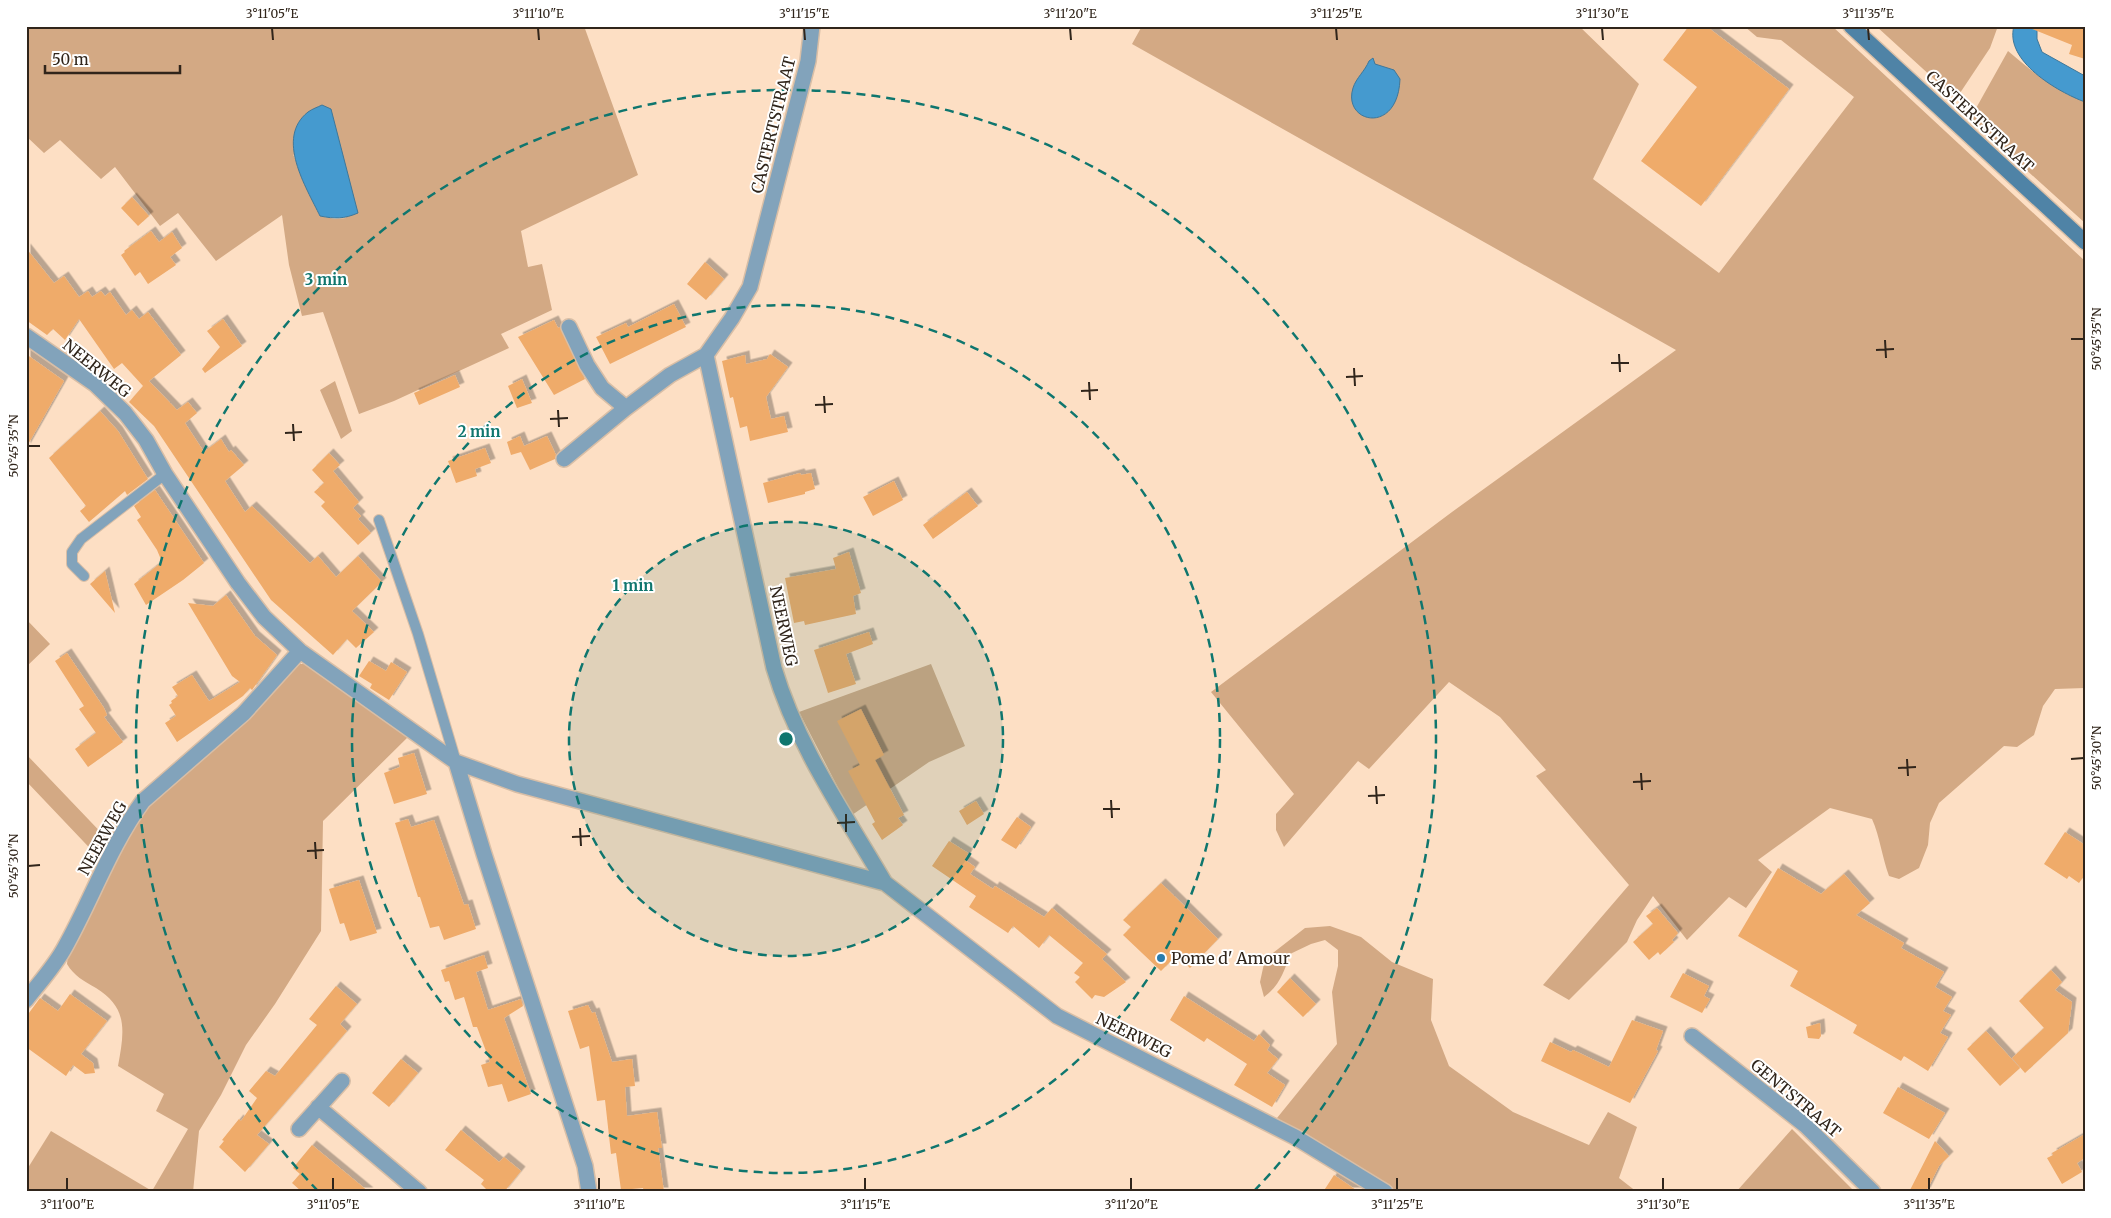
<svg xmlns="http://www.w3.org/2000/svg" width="2111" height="1218" font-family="Merriweather,serif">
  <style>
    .green { fill: #d3a984; fill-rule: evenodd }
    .water { fill: #459acf; stroke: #3f7799 }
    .building { fill: #efab6b; filter: url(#shadow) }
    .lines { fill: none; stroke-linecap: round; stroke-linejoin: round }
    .lane-casing { stroke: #d8bea6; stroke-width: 12 }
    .street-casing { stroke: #d8bea6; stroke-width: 18 }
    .secondary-casing { stroke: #d8bea6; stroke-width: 18 }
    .lane { stroke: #82a3bb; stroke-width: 10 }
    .street { stroke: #82a3bb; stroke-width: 15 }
    .secondary { stroke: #4f83a6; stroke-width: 15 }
    .ticks { fill: none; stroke: #30251b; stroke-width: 2 }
    .ring { fill: none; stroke: #0f766e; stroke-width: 2.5; stroke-dasharray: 9 6 }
    .poi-dot { fill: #2a7cad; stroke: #fff; stroke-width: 2 }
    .labels { text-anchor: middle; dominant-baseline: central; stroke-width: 4; stroke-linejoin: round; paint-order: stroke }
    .street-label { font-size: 16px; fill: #30251b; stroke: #fff }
    .poi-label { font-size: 16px; fill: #30251b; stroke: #fff; text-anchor: start }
    .centre { fill: #0f766e; stroke: #fff; stroke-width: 2.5 }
    .ring-label { font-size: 15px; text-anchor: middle; font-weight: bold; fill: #0f766e; stroke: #fff; stroke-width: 4; stroke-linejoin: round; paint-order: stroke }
    .neatline { fill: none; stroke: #30251b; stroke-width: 2 }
    .ticks-label { font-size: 12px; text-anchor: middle; fill: #30251b }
  </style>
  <defs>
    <filter id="shadow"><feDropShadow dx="4.5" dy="-4.5" stdDeviation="0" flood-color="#0004"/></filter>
  </defs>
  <rect width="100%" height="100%" fill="#fddfc4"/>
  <path class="green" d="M26 26H584L638 175 521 231 528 267 542 264 552 310 501 334 509 348 394 401 359 414 323 312 302 316 289 265 282 215 216 261 178 213 160 226 115 167 101 179 60 140 44 153 26 136ZM293 154 346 218 335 219 320 216Z
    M1142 26H1579L1639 84 1593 179 1719 273 1854 97 1781 40 1757 37 1744 26H1832L2085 261V688L2055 689 2043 706 2034 735 2017 747 2004 746 1939 803 1930 823 1928 845 1919 868 1899 879 1889 876C1882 857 1880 837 1872 819L1830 808 1758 860 1772 872 1746 908 1729 897 1687 940 1653 896 1637 920 1627 942 1569 1000 1543 985 1629 885 1536 776 1546 770 1500 717 1449 682 1369 769 1358 761 1284 847 1276 830V814L1294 794 1211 692 1452 512 1676 350 1132 44Z
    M1876 26H1998L1990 48 1956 99Z
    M2008 51C2031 71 2056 91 2085 102V223L1970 119Z
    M335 381 352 431 341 439 320 390Z
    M26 619 50 644 26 667Z
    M300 664H309L408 737 323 821 321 931 275 1004 246 1045 221 1095 199 1131 193 1192H26V1171L51 1131 152 1191 188 1129 156 1111 164 1094 118 1066C124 1033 129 1008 96 988 84 981 74 976 67 964L68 954 124 844 144 810Z
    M931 664 965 746 929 762 852 815 799 712Z
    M26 754 111 843 102 861 26 781Z
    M1330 926 1361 937 1392 962 1433 979 1431 1020 1449 1066 1513 1112 1589 1145 1608 1112 1637 1127 1619 1178 1637 1192H1398L1277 1118 1337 1044 1332 992 1338 966V950L1325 940 1311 944 1290 954C1284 972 1280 985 1264 997L1260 982 1265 959 1305 928Z
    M1792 1129 1855 1192H1736Z"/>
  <path class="water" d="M2014 26H2037V39L2042 52 2085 76V102C2058 92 2004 61 2014 26Z
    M1373 58 1375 64 1394 70 1400 79C1398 136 1342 123 1353 88 1356 78 1365 71 1369 61Z
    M322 105 331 109 358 213C344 219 335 219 320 216 306 187 275 138 308 112 312 109 318 107 322 105Z"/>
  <path class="building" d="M1689 26H1706L1789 89 1701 206 1641 161 1697 87 1663 60Z
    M2025 26H2085V59L2069 54 2072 45Z
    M132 197 149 216 138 226 121 208Z
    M151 231 159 242 172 232 182 248 170 257 176 265 148 284 140 272 135 276 121 255 125 252 124 251Z
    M26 248 54 283 64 276 79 297 88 291 92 297 101 291 105 296 110 292 126 315 132 310 139 319 148 312 181 355 149 381 177 410 188 402 197 413 185 423 204 452 221 439 229 452 231 450 244 465 225 481 245 512 252 506 310 563 318 556 336 577 358 556 382 582 352 611 374 632 356 648 347 639 333 655 271 600 154 426 129 402 143 386 122 363 114 369 79 319 65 340 53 329 47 335 26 320Z
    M705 262 724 279 706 300 687 284Z
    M674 304 686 327 610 364 596 337 626 323 628 327Z
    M223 319 242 346 205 373 202 369 220 347 207 331Z
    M554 320 558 328 560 327 585 379 554 395 518 337Z
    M26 354 64 381 26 448Z
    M770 354 788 367 766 397 771 419 784 416 788 432 750 441 747 426 740 428 733 397 730 398 722 361 745 355 746 364 767 359Z
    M455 375 460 387 419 405 414 393Z
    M522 379 532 403 517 408 508 386Z
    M100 411 118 431 148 479 127 495 125 491 89 522 80 511 86 506 49 458Z
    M520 436 524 446 547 436 556 455 555 459 530 470 521 452 511 455 507 442Z
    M485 448 491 463 475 469 477 476 456 483 448 461Z
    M329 453 340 465 333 471 359 502 353 508 361 516 358 519 371 533 358 545 321 506 325 502 314 492 324 483 312 470Z
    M800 473 801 475 811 473 815 489 805 492V494L768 503 763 483Z
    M894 481 903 500 873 516 863 497Z
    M155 490 204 563 183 580 146 605 134 584 162 562 157 550 137 520 141 517 134 506Z
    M967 492 978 506 933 539 923 525Z
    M849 552 861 593 853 596 856 614 805 625 804 621 794 623 785 578 836 569 833 558Z
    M105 571 115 613 90 584Z
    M226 595 255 636 277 655 252 690 250 688 243 696 177 742 165 723 176 716 169 705 172 703 171 701 178 696 172 687 192 675 209 701 240 682 232 676 188 603 213 606Z
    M869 632 873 644 846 654 856 684 828 693 814 650Z
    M67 653 104 708 107 715 104 717 123 742 88 767 75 749 96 733 79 709 84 706 55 661Z
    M369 661 386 671 391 662 407 672 389 700 370 688 372 684 359 676Z
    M861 709 884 755 875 760 904 815 898 818 903 825 882 840 872 824 875 822 848 771 860 765 837 721Z
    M414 753 427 794 394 804 384 773 400 767 398 758Z
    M976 801 984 814 967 825 959 811Z
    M1017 817 1031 827 1016 849 1001 840Z
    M408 819 411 827 434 820 464 905 468 904 476 929 444 940 439 926 430 928 420 897H418L395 823Z
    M2065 832 2085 845V875L2079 883 2069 876 2067 879 2044 864Z
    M949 841 968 853 965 860 975 867 970 874 993 889 995 886 1044 917 1052 908 1107 954 1102 959 1126 982 1104 997 1095 995 1092 999 1075 982 1080 977 1074 973 1083 963 1049 935 1039 948 1013 926 1008 933 969 907 976 896 932 866Z
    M1778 868 1821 894 1844 874 1870 903 1856 915 1904 943 1901 948 1944 972 1935 987 1952 997 1943 1011 1951 1015 1940 1033 1948 1037 1928 1071 1904 1056 1901 1061 1853 1033 1857 1025 1790 986 1798 971 1738 936Z
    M359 880 377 933 350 941 344 923 340 924 329 889Z
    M1161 883 1218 939 1190 968 1177 955 1161 971 1123 935 1131 927 1123 920Z
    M1657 908 1678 933 1672 940 1674 942 1660 955 1658 952 1649 960 1633 942 1653 924 1646 916Z
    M484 955 488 968 476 972 488 1010 521 999 523 1006 504 1018 531 1094 508 1102 502 1084 488 1087 481 1065 490 1062 477 1027H473L464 997 455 1000 449 981 445 982 441 970Z
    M2051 970 2062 982 2055 990 2072 1002 2068 1033 2025 1073 2012 1058 2044 1028 2019 1001Z
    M1683 973 1709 986 1704 996 1710 999 1702 1013 1670 997Z
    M1290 978 1316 1004 1303 1017 1277 992Z
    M336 986 357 1004 340 1024 347 1031 257 1135 269 1144 245 1172 219 1147 224 1141 222 1140 239 1119 241 1121 257 1098 249 1091 266 1071 275 1076 317 1025 309 1019Z
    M70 994 107 1021 81 1054 93 1063 95 1073 85 1074 73 1065 66 1076 26 1047V1017L40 998 58 1011Z
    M1184 996 1254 1041 1259 1034 1270 1045 1267 1050 1278 1059 1267 1073 1285 1085 1272 1107 1234 1085 1247 1064 1207 1038 1204 1042 1170 1020Z
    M588 1005 592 1013 595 1012 612 1062 632 1059 635 1086 625 1087 627 1116 657 1112 662 1148H658L664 1192H644L643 1188 621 1190 616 1153 611 1154 605 1100 597 1101 589 1046 580 1049 568 1011Z
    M1632 1020 1663 1031 1656 1050 1658 1051 1630 1103 1541 1061 1550 1042 1571 1052 1573 1050 1609 1067Z
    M1820 1023 1821 1036 1819 1039 1808 1038 1806 1027Z
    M1986 1031 2020 1068 2000 1086 1967 1049Z
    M401 1059 418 1073 389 1107 372 1093Z
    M1898 1087 1945 1113 1929 1139 1883 1113Z
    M461 1130 499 1162 504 1157 521 1171 504 1192H489L481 1184 484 1180 445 1150Z
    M2085 1134V1158L2077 1163 2082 1172 2062 1184 2047 1158 2053 1155 2052 1153Z
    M1935 1141 1949 1156 1939 1166 1926 1192H1909Z
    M312 1145 369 1192H302L292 1183 300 1174 293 1168Z
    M1334 1175 1359 1192H1323Z"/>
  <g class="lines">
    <g class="lane-casing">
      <path id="lane" d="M379 520 418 634 456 762
        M84 576 72 564V552L81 539 165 474"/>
    </g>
    <g class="street-casing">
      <path id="street" d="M569 327 587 365 602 388 626 408
        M26 336 95 384 125 413 146 440 165 474 238 583 264 617 300 651 456 762 517 784 885 883 1057 1016 1295 1137 1385 1192
        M706 355 774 668C797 746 844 813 885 883
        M564 459 626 408 670 375 706 355 732 318 750 287 808 61 812 26
        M456 762 484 854 585 1166 589 1192
        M26 1000C39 983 55 966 65 947 92 899 110 846 143 801L244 713 300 651
        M1692 1036 1805 1125 1873 1192
        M318 1107 419 1192
        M299 1129 342 1081"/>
    </g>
    <g class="secondary-casing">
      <path id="secondary" d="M1851 26 2085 242"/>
    </g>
    <use href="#lane" class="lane"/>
    <use href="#street" class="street"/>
    <use href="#secondary" class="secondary"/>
  </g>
  <path class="ticks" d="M272 28 273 40M538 28 539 40M804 28 805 40M1070 28 1071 40M1336 28 1337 40M1602 28 1603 40M1868 28 1869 40M2071 339H2084M1885 340 1886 358M1876 350 1894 349M1619 354 1620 372M1611 363H1629M1354 368 1355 386M1346 377 1363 376M1089 382 1090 400M1081 391 1098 390M824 396 825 413M815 405 833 404M558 410 559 427M550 419 568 418M293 424 294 441M285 433 302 432M28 446H40M1907 759 1908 776M2071 759 2084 758M1898 768 1916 767M1641 773 1642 790M1633 782 1651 781M1376 786 1377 804M1368 796 1385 795M1111 800 1112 818M1103 809H1120M846 814V832M837 823 855 822M580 828 581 846M572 837 590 836M315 842 316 859M307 851 324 850M28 866 40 865M67 1178V1190M333 1178V1190M599 1178V1190M865 1178V1190M1131 1178V1190M1397 1178V1190M1663 1178V1190M1929 1178V1190"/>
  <circle cx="786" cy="739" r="217" fill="#0f766e" fill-opacity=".12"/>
  <g class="ring">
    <circle cx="786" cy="739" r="217"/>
    <circle cx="786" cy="739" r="434"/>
    <path d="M318 1191A650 650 0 1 1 1254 1191"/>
  </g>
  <circle class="poi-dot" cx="1161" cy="958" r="5"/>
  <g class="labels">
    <g class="street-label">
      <text transform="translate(1980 121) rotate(43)">CASTERTSTRAAT</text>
      <text transform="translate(773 125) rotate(-76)">CASTERTSTRAAT</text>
      <text transform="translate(97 368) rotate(39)">NEERWEG</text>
      <text transform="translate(784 626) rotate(78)">NEERWEG</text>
      <text transform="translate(102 838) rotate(-61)">NEERWEG</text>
      <text transform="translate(1134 1035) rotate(26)">NEERWEG</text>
      <text transform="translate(1796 1098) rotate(40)">GENTSTRAAT</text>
    </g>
    <g class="poi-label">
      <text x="1171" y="958">Pome d' Amour</text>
    </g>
  </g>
  <circle cx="786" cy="739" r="8" class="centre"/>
  <g class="ring-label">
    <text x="326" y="285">3 min</text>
    <text x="479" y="437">2 min</text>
    <text x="633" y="591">1 min</text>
  </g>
  <rect width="2111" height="1218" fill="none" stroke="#ffffff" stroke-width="55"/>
  <path d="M45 65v8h135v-8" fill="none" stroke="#30251b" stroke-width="2.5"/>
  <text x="52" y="65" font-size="15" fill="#30251b" stroke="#ffffff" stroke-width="4" paint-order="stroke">50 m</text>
  <rect x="28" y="28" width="2056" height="1162" class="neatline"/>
  <g class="ticks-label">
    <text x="272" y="18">3°11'05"E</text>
    <text x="538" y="18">3°11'10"E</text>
    <text x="804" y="18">3°11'15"E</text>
    <text x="1070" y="18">3°11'20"E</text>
    <text x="1336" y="18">3°11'25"E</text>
    <text x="1602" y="18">3°11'30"E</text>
    <text x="1868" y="18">3°11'35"E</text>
    <text transform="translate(2097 339) rotate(-90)" y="4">50°45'35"N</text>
    <text transform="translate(14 446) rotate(-90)" y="4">50°45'35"N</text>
    <text transform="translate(2097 758) rotate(-90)" y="4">50°45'30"N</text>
    <text transform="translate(14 866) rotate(-90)" y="4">50°45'30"N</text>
    <text x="67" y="1209">3°11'00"E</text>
    <text x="333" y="1209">3°11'05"E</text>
    <text x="599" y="1209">3°11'10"E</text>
    <text x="865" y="1209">3°11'15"E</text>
    <text x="1131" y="1209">3°11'20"E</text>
    <text x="1397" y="1209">3°11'25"E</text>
    <text x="1663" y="1209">3°11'30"E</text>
    <text x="1929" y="1209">3°11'35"E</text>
  </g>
</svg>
